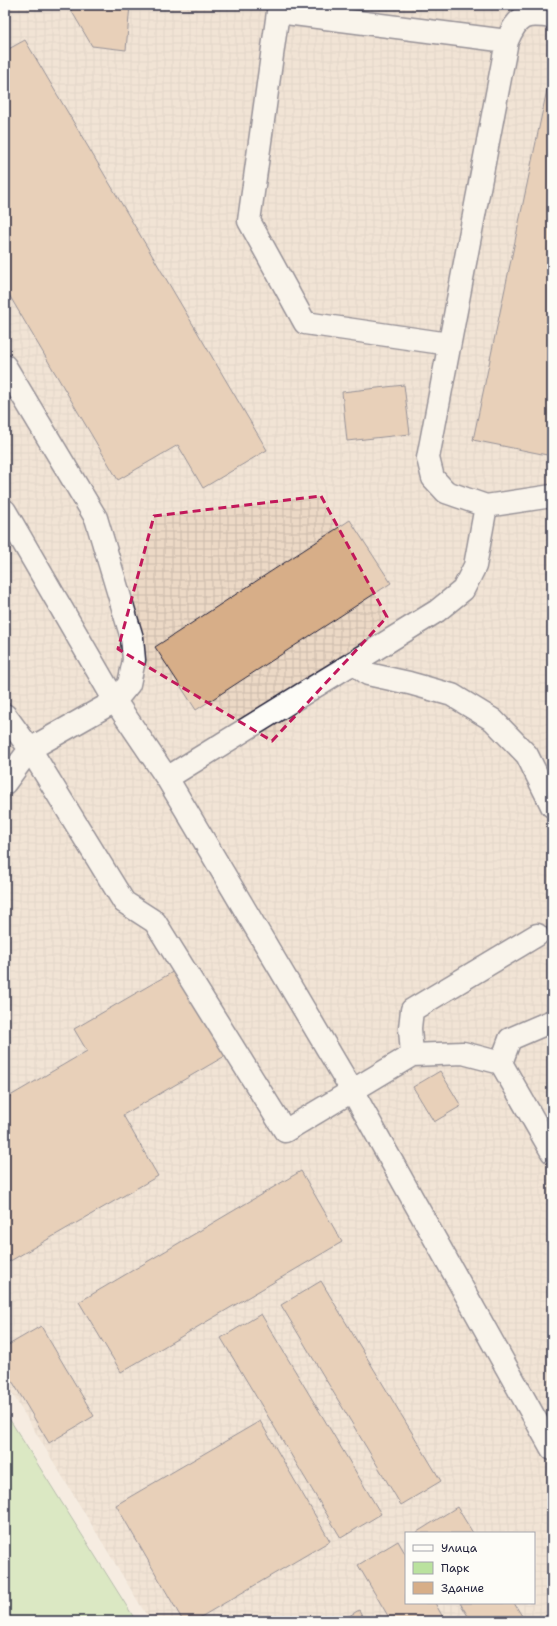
<svg xmlns="http://www.w3.org/2000/svg" width="557" height="1626" font-family="'Shantell Sans',sans-serif">
  <style>
    .industrial { fill: url(#industrial-grid); fill-rule: evenodd }
    .green { fill: #bae29e; stroke: #6e826c }
    .building { fill: #d7ae88; stroke: #22223b }
    .lines { fill: none; stroke-linecap: round; stroke-linejoin: round }
    .minor-casing { stroke: #22223b; stroke-width: 25 }
    .minor { stroke: #fdfcf7; stroke-width: 22 }
    .marked { fill: none; stroke: #c2185b; stroke-width: 3; stroke-dasharray: 8 5; stroke-linejoin: round }
  </style>
  <defs>
    <pattern id="industrial-grid" width="8" height="8" patternUnits="userSpaceOnUse"><rect width="8" height="8" fill="#ecd9c6"/><path d="M0 4h8M4 0v8" fill="none" stroke="#cabaab"/></pattern>
  </defs>
  <rect width="100%" height="100%" fill="#f5ece1"/>
  <filter id="ink" filterUnits="userSpaceOnUse"><feTurbulence type="fractalNoise" baseFrequency=".025" numOctaves="2"/><feDisplacementMap in="SourceGraphic" scale="8" xChannelSelector="R" yChannelSelector="G"/><feConvolveMatrix kernelMatrix="1 2 1 2 8 2 1 2 1" color-interpolation-filters="sRGB"/></filter>
  <g filter="url(#ink)">
    <path class="industrial" d="M5 5H552V1621H150L5 1382ZM406 1533H534V1603H406Z"/>
    <path class="green" d="M5 1412 136 1621H5Z"/>
    <path class="building" d="M68 5H130L126 50 92 46Z
      M25 40 267 450 203 488 178 445 118 480 5 288V51Z
      M552 66V456L473 440Z
      M404 385 410 434 347 441 342 392Z
      M350 520 391 583 196 710 155 647Z
      M176 970 225 1056 123 1115 158 1176 5 1264V1099L87 1051 74 1029Z
      M440 1071 461 1106 434 1122 413 1087Z
      M301 1171 342 1242 121 1372 79 1302Z
      M321 1281 441 1481 401 1505 281 1305Z
      M261 1314 381 1514 341 1538 221 1338Z
      M41 1326 94 1416 49 1443 5 1369V1347Z
      M260 1421 330 1541 194 1621H183L116 1505Z
      M457 1507 473 1533H418L417 1532Z
      M398 1541 406 1555V1603H435L445 1621H391L358 1565Z
      M460 1603H514L525 1621H471Z
      M359 1610 365 1621H341Z"/>
    <g class="lines">
      <g class="minor-casing">
        <path id="minor" d="M552 17C525 13 518 15 507 41L428 458 433 478 446 492 486 506 552 496
          M449 344 305 323 249 221 278 12 507 41
          M5 366 96 518 132 638 134 660 129 684 115 701 30 749 5 783
          M5 511 115 701 167 778 353 1092 552 1449
          M354 663 368 674 409 683 452 695 493 720 527 755 552 806
          M5 715 30 749 124 902 155 922 285 1131 412 1055 463 1053 501 1063 552 1152
          M167 778 437 611 463 590 475 566 486 506
          M412 1055 410 1028 412 1010 537 935
          M501 1063 510 1039 552 1021"/>
      </g>
      <use href="#minor" class="minor"/>
    </g>
  </g>
  <path d="M0 0H557V1626H0ZM321 496 387 617 272 741 118 649 154 516Z" fill="#f5ece1" fill-opacity=".55" fill-rule="evenodd"/>
  <path class="marked" d="M321 496 387 617 272 741 118 649 154 516Z"/>
  <rect width="557" height="1626" fill="none" stroke="#fdfcf7" stroke-width="20"/>
  <rect x="10" y="10" width="537" height="1606" fill="none" stroke="#22223b" stroke-width="1.5" filter="url(#ink)"/>
  <rect x="405" y="1532" width="130" height="72" fill="#fdfcf7" stroke="#a5a5ac"/>
  <rect x="413" y="1545" width="20" height="6" fill="#fdfcf7" stroke="#a5a5ac"/>
  <text x="441" y="1552" font-size="12" fill="#22223b">Улица</text>
  <rect x="413" y="1562" width="20" height="12" fill="#bae29e" stroke="#a5a5ac"/>
  <text x="441" y="1572" font-size="12" fill="#22223b">Парк</text>
  <rect x="413" y="1582" width="20" height="12" fill="#d7ae88" stroke="#a5a5ac"/>
  <text x="441" y="1592" font-size="12" fill="#22223b">Здание</text>
</svg>
